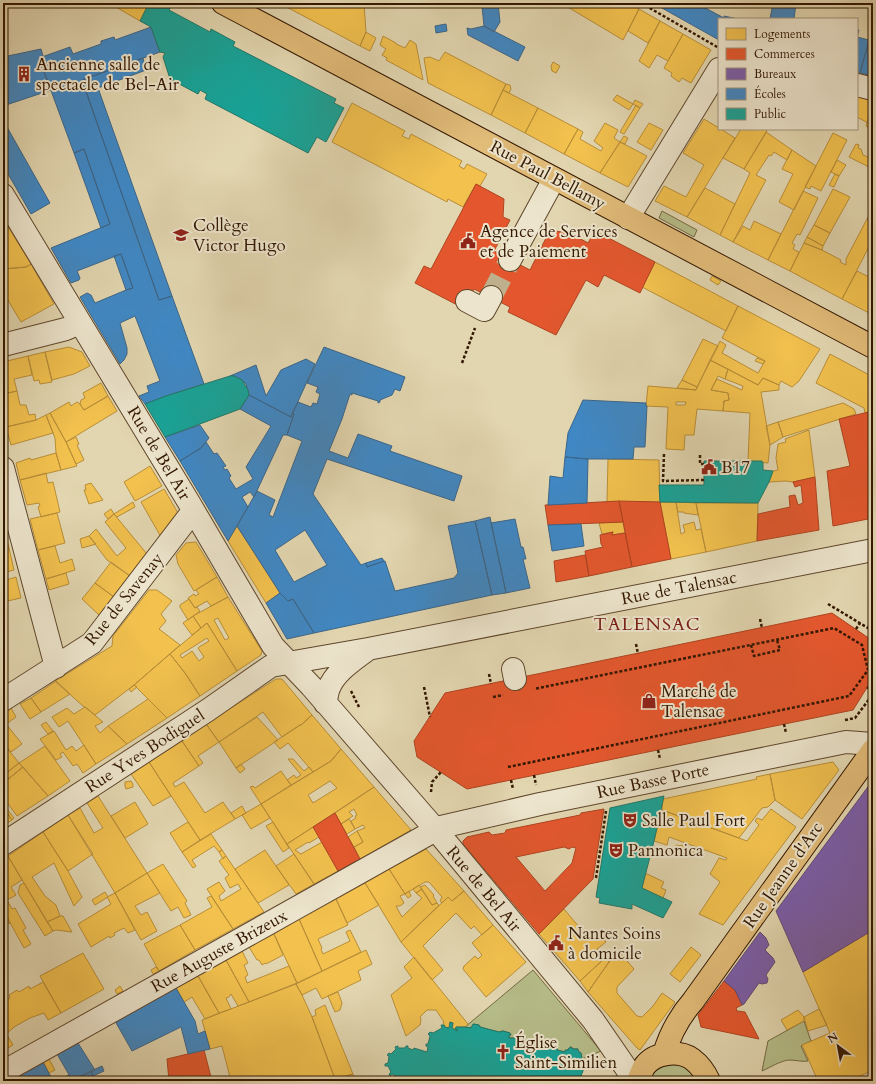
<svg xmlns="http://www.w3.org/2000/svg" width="876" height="1084" font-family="Cardo,serif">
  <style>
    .green { fill: #b6bd89; stroke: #746a44 }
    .homes { fill: #f2c14e; stroke: #b98e37; fill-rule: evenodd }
    .shops { fill: #e4572e; stroke: #af4420; fill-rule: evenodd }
    .offices { fill: #7b5ea7; stroke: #654975 }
    .schools { fill: #3f88c5; stroke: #3b668a; fill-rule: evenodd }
    .public { fill: #17a398; stroke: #1f796a }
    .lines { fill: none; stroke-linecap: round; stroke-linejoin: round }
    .minor-tunnel { stroke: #bfb08d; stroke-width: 22; stroke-dasharray: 22 11; stroke-linecap: butt }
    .minor-casing { stroke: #5f472c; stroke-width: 24 }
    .major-casing { stroke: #331700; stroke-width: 24 }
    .path { stroke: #331700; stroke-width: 2.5; stroke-dasharray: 3 2; stroke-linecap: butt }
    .minor { stroke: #ece4cc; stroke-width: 22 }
    .major { stroke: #e1bb78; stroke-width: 22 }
    .labels { text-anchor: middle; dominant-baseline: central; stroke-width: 4; stroke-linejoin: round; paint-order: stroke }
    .poi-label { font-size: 17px; fill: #331700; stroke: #ece4cc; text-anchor: start }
    .street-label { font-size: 17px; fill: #331700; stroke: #ece4cc }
    .neighbourhood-label { font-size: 18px; letter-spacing: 1px; fill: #7a1f14; stroke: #ece4cc }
  </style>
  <rect width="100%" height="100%" fill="#e2d6b0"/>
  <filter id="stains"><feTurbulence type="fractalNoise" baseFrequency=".005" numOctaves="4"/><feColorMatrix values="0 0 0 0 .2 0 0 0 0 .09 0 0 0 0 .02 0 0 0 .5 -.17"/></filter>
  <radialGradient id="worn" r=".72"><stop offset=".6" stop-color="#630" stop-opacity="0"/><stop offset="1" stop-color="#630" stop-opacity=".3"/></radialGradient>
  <path class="green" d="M662 211 697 230 694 237 659 218Z
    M533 970 601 1051 582 1059 581 1053 578 1051V1049H573L572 1047H570L565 1052 557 1050 556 1048H544L541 1045 540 1046 531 1045V1042L526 1040 521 1039 520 1040 514 1038H509V1035H511L510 1033 503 1031 499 1032 480 1027 479 1025 474 1024 471 1028 465 1027Z
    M804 1021 811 1041 801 1046 808 1061C801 1062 796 1060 789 1060 780 1061 771 1067 762 1071L768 1041Z
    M669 1063C683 1064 690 1070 698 1081H649C653 1071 660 1068 669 1063Z"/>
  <path class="homes" d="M109 3H149L140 21Z
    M279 3H364L366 32 360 46Z
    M561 3H629L639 9 623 40Z
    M639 9 660 21 648 43 628 31Z
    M660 21 683 34 668 61 657 55 649 68 639 61Z
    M366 32 376 38 370 51 360 46Z
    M683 34 711 50 691 83 682 78 679 82 671 76 672 73 664 68Z
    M383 36 396 43V44L405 48 410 40 416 44 423 80 386 60 387 58 382 55 386 49 380 45Z
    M445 52 506 84 491 115 428 83 424 58 430 57 439 61Z
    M553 62 560 66 556 73 552 71 551 66Z
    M506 84 510 85 511 89 509 93 503 90Z
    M503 90 538 108 525 133 491 115Z
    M617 95 633 104 629 110 613 100Z
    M857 96 873 100 868 123 857 117Z
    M635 100 643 104 640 108 633 104Z
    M873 102V129L866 126Z
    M352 103 405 131 402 136 409 139 411 134 462 161 459 166 464 169 467 164 487 174 480 186 476 184 463 207 448 199 447 202 332 142Z
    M636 105 640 108 624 134 620 132Z
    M538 108 578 129 564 154 525 133Z
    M704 119 719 128V129H721L735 138 687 217 655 201 664 186 686 197 704 165 683 153Z
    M605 123 618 130 614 138 620 142 600 173 564 154 578 129 583 132 580 139 601 151 603 148 594 141Z
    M649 123 663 130 651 150 637 142Z
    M741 129H764L767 131 744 169 723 158Z
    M766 132 792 150 787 160 774 152 771 156 769 155 756 175 766 180 733 242 720 235 750 173 744 169Z
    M833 133 847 140 821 191 811 186 810 189 805 187Z
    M624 136 628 138 625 144 620 142Z
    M620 142 647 156 628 187 600 173Z
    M856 144 859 145 858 148 861 149 863 155 873 159V169L849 157Z
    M792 150 816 166 794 210 779 202 793 174 782 169Z
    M837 160 846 165 839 176 831 172Z
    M835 174 839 176 834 187 829 185Z
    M705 188 735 204 720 235 687 217Z
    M833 189 850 197 830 233 814 225Z
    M803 191 818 198 800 235 797 234 792 243 795 245 793 249 799 252 790 271 768 260Z
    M873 208V222L867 219Z
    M3 217 7 225 3 227Z
    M867 219 873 222V239L842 299 790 271 804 243 822 250 841 260 840 262 846 265V259Z
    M754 221 781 234 768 260 733 242 743 226 750 230Z
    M7 225 31 264 26 267 3 269V227Z
    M814 225 830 233 823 246 807 237Z
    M807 237 823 246 822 250 804 243Z
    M655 262 738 306 726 331 642 287Z
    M31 264 54 304 21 322 3 292V269L26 267Z
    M857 271 873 279V315L842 299Z
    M712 276 721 281 718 285 710 280Z
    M738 306 820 349 799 381 792 387 781 381 779 385 763 378 758 385 710 360 720 341 726 345 722 353 758 373 765 361 722 338Z
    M703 339 718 346 697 387 682 380Z
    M69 347 82 352 90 366 74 374 52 380 45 352Z
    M45 352 52 382 40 384 39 380 34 381 28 356Z
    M830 354 873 377V411L865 413 864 408 816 383Z
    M28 356 32 375 14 379 17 391 3 394V362Z
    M757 358 765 361 763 364 755 361Z
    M710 360 728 369 725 379 718 376 711 390 728 393 729 400 724 401 723 411 697 409 694 435H685L684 450 666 449 668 407 646 406 648 386 696 390ZM676 402H686L685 405H676Z
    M728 369 758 385 763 378 779 385V390L761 392 770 445 768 463 748 461 750 413 723 411 724 401 729 400 728 393 711 390 717 379 742 390 743 386 725 379Z
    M682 380 697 387 696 390 677 388Z
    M101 383 108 396 84 410 80 404 81 400 85 398 83 393Z
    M17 391 20 405H26L29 415 35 414 36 420 6 427 3 414V394Z
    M108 396 117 411 66 442 50 413 69 402 71 406 77 402 80 404 84 410Z
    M843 403 854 409 856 414 783 437 778 422Z
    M50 413 66 442 77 466 61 470 56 453 55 438 46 415Z
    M46 415 53 433 11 445 6 427 36 420Z
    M778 422 783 437 770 445 766 426Z
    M809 430 815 477 793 482 785 481 769 482 773 471 778 470 776 458 778 444 786 442 785 439Z
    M76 437 79 444 77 445 84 460 76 464 66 442Z
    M56 453 61 470 20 480 16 463 30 458 31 460Z
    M608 459 659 460 660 502H607Z
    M150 466 162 486 135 501 124 482Z
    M46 473 48 483 53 482 60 512 41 517 38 507 40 506 39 503 27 505 20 480Z
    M91 483 103 500 89 504 84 490H86L85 485Z
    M164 489 178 513 161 537 141 502Z
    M133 502 135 507 117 517 114 514Z
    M660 502H676L681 534 685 532 683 525 694 522 696 530 701 529 706 552 671 559Z
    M676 502 696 503 698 515 684 513V512H678Z
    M696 503H758L757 541 706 552Z
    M111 509 114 514 108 519 104 514Z
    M57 513 65 543 38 550 30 519Z
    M114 514 147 554 130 576 107 560 89 536 96 529 117 556 126 548 105 522Z
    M623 522 625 533 612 535 613 532 602 534 599 523Z
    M3 525 9 548 3 550Z
    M237 526 280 593 266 603 228 541Z
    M89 536 96 544 82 548 80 539Z
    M196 542 217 577 194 591 178 564 176 555 186 543Z
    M55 546 60 563 72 559 75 570 46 579 38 550Z
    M9 548 14 570 3 573V550Z
    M111 562 130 576 114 597 95 583Z
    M66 573 69 584 49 590 46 579Z
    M16 577 21 598 3 602V581Z
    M217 577 228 597 211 606 207 601 195 608 188 598 194 594 195 596 199 594 196 590Z
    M95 583 114 597 100 616 82 599Z
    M149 590H157L172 601 161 614 166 621 159 629 180 645 134 685 95 715 85 707H84L55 681 112 646 113 636Z
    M228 597 262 651 261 655 237 671 207 623 201 628 193 616ZM218 618 229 638 225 640 214 620Z
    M189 599 195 608 197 607 200 611 188 620 180 607V605Z
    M193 616 201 628 192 635 183 623Z
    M207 623 237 671 200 696 185 673 170 654ZM207 638 209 641 199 647 198 648 204 657 199 661 192 651 182 658 180 655Z
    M3 635 7 650 3 651Z
    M170 654 185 673 200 696 167 718 134 685Z
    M276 679H282L312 715 301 725H300L282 737 263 712 219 742 206 724Z
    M56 681 70 694 41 712 31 698Z
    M134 685 137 687 131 692 129 689Z
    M31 698 41 712 30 719 20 704Z
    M148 699 167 718 127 744 108 726Z
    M85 707 103 722 95 726 100 733 108 726 127 744 96 764 68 721 59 727 52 717 67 708 74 714Z
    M11 708 16 717 6 724 22 744 11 752 3 743V713Z
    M312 715 341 749 331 761 313 772 288 743 280 749 274 742 300 725H301Z
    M257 717 278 740 236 768 219 742Z
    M46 722 53 731 48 734 41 725Z
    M206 724 219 742 198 756 203 763 199 766 182 741Z
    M54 731 66 750 72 746 76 751 84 745 96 764 83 773 77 764 73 766 63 752 60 754 62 757 56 760 40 739Z
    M182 741 199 766 173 783 175 787 184 782 205 813 223 802 235 819 200 840 149 762Z
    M3 743 19 763 6 773 3 770Z
    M45 746 70 781 48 796 19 763Z
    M341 749 374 787 287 844 261 804 331 761ZM330 781 337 788 313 803 308 795Z
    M288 759H293L304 771 309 767 313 772 291 785 287 780 294 775 296 778 301 775Z
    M149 762 171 796 153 806 131 774Z
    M833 762 839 770 802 819 775 800 770 774Z
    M19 763 23 767 7 780 3 777V776Z
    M241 764 245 769 240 773 236 768Z
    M23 767 48 796 17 816 3 797V777L7 780Z
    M281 771 291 785 261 804 250 787 253 786 255 788Z
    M770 774 775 800 768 807 762 808 739 838 662 810 663 799 757 779 756 777Z
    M131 781 133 784V787L126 789 125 786V782Z
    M374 787 411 830 360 859 354 847 363 842 357 831 365 828 363 825 355 829 351 821 356 818 355 816 357 815 354 809 349 812 353 816 341 824 335 813Z
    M98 796 147 873 115 893 68 815 80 808 94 833 103 828 87 803Z
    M135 802 148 824 125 838 111 816Z
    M3 804 14 818 12 820 3 807Z
    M261 804 270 818 251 829 242 815Z
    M242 806 246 813 235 819 231 813Z
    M3 807 12 820 3 826Z
    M771 809 796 827 723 925 699 914 720 882 710 874 719 858 726 860 727 858 669 837 667 845 654 841 662 810 747 841 759 825 755 821 757 818 762 820Z
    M68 815 93 854 68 871 43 832Z
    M349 819 355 829 347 834 341 824Z
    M188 822 200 840 182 852 170 833Z
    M273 822 289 848 283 852 266 826Z
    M313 827 319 837 309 843 308 842 295 850 301 854 322 842 338 871 314 884 287 844Z
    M357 831 363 842 354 847 348 837Z
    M43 832 68 871 82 897 74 906 54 863 32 877 45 896 56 905 60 916 47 922 8 856Z
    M211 834 222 850 219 852 214 846 192 860 196 866 193 868 182 852Z
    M676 845 681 846V845L694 851 692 857 675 849Z
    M426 849 464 891 452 901 448 897 442 903 440 901 442 897 429 882H425L405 894 389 869Z
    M222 850 226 856 223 859 219 852Z
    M265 850 289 885 258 903 235 869Z
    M294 854 314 884 296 894 276 866Z
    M8 856 22 880 11 887 16 895 7 900 12 909 15 908 26 928 23 930 31 944 24 948 3 910V859Z
    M226 856 264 912 233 929 207 889 219 882 225 891 219 896 221 901 241 889 238 884 230 888 225 878 229 875 219 861Z
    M163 864 187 901 185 903 191 915 184 918 178 907 171 911 147 873Z
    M389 869 405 894 400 896 404 903 400 906H396L402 917 422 898 416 893 422 889 432 905 437 903 439 905 401 942 365 883Z
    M147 873 160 893 135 906 141 915 147 912 157 931 141 940 115 893Z
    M645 873 664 882 661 888 666 890 663 898 642 888Z
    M24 883 53 931 45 936 18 893 20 885Z
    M365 883 379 905 347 923 336 899Z
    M419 885 422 889 416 893 413 889Z
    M425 885 434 895 433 896 437 903 432 905 420 887Z
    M409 891 411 896 408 898 405 894Z
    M464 891 493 925 482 935 474 926 471 929 456 913 423 946 443 970 432 980 401 942 448 897 452 901Z
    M105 892 108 897 95 905 92 900Z
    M115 893 135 930 128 933 124 928 114 933 115 935 110 938 109 936 91 947 78 924 111 904 107 897Z
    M211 896 233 929 195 950 180 925 212 907 207 898Z
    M336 899 348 925 318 939 322 948 321 949 323 954 350 941 346 932 350 930 361 952 322 971 299 919Z
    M564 909 590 940 599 933 606 942 597 949 605 958 580 981 539 934Z
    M3 910 10 923 3 926Z
    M60 916H63L72 932 56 930 53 931 47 922Z
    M299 919 322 971 297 983 274 934Z
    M180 925 195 950 159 971 144 944Z
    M493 925 526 962 486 997 463 969 464 966 475 956 478 959 482 955 472 943Z
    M873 930V1070L849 1081H818L802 1045 830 1033 803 972Z
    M274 934 283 955 266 964 265 963 262 965 259 960H257L249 947Z
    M691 947 701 955 680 982 670 974Z
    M366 950 372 964 358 971 361 980 322 999 316 988 302 995 296 984Z
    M242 951 248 963 244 965 248 975 245 977 247 983 289 966 297 983 249 1002 226 960Z
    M83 953 104 989 61 1013 40 976Z
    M620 953 634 969 617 987V993L637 1016 642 1017 653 1006 662 993 675 1002 640 1050 637 1048 588 992 609 962Z
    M414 957 468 1024 465 1027H456L455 1029 458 1030 457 1031 452 1028 453 1023 450 1022 449 1028 445 1027 443 1022H444L436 1010H427L420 1017 421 1019 420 1025 406 1036 391 995 412 978 404 967Z
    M606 957 609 962 588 992 580 981Z
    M226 960 249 1002 238 1006 231 994 229 997 226 998 231 1009 219 1013 198 976Z
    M156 967 159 971 153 974 151 970Z
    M198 976 219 1013 205 1019 192 997 184 1002 176 988Z
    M43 982 61 1013 48 1020 44 1013 30 1018 14 1027 3 1037V1002L10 998 9 995 17 990 19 992 29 986 30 989Z
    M296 984 302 995 312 1017 334 1076 321 1080V1081H231L222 1046 210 1049 202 1020Z
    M120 986 123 991 117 994 115 990Z
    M338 992 342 1003 340 1010 335 1012 328 996Z
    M325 1005 353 1074 335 1079 312 1017 316 1015 315 1010Z
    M819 1009 827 1025 808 1031 804 1017Z
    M798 1010 804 1017V1021L787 1030 781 1020Z
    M7 1035 13 1045 3 1051V1037Z
    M49 1059 55 1070 49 1073 43 1062Z
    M353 1074 355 1081H336L335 1079Z"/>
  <path class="shops" d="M476 184 504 199 503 217 510 220 494 251 530 270 550 230 578 235 577 237 588 243 595 231 655 262 640 293 604 275 598 287 586 280 556 335 508 312 510 307 474 289 463 308 415 283 424 266 431 269Z
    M873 411V518L833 526 827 471 850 466 839 419Z
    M815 477 819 530 757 541 758 514 790 507 789 496 795 495 798 505 803 503 801 485 795 487 793 482Z
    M619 501 623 522 548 525 545 505Z
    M619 501 660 502 671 559 632 567Z
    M613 532 612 535 625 533 632 567 589 576 585 551 603 547 601 544 600 535Z
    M585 555 589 576 556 582 554 561Z
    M832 613 873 641V678L853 710 467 789 417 757 414 741 445 693Z
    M604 809 593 879 539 934 463 844V841L467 837 489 832 492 835 505 833 506 830 580 815 581 813ZM564 847 569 849 572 847 576 848 572 863 545 891 516 857Z
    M335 813 360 859 338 871 313 827Z
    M724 981 735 990 742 1005 736 1008 737 1011 745 1012 759 1039 701 1027 698 1015Z
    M204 1050 212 1081H169L167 1059Z"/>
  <path class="offices" d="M873 780V930L803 972 776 911Z
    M760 932 766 938 769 945 765 950 773 958 775 962 766 975 768 979 767 983 762 984 759 983 744 1004 742 1005 735 990 724 981Z"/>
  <path class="schools" d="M498 3 500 22 494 32 484 26 482 6Z
    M653 3H696L724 18V16L738 19H719V40Z
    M773 3H796L794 19H770Z
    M446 24 447 31 436 33 435 26Z
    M484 26 525 47 518 61 468 35 467 28 471 29Z
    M151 27 160 52 82 80 159 300 172 296 204 384 166 396 145 404 139 396 149 392 147 386 160 381 135 316 120 323 127 348V354L124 360 120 364 80 297 87 293 91 295 95 303 126 290 133 288 121 254 77 271 80 278 79 280 71 283 51 248 110 224 84 149 74 153 39 58 70 47 73 54 101 44V41L114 37 115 40Z
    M857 30H859L857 37 869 40 860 73 857 72Z
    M872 30H873V76L860 73Z
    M41 49 43 56 39 58 51 90 3 106V57Z
    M143 58 146 70 98 88 172 296 159 300 82 80Z
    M3 120 50 203 31 214 3 165Z
    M84 149 110 224 101 228 74 153Z
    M121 254 133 288 126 290 114 256Z
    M324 347 405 377 400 391 395 389 392 395 380 400V402L378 403V401L352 393V395L350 394 342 419 329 451 348 458 358 434 392 446 390 451 462 476 454 501 327 459 313 494 361 565 366 563 367 567 385 561 395 591 454 578 458 573 448 526 475 521 492 595 314 633 293 599 288 601 280 593 237 526 257 491 275 500 269 515 273 517 302 441 287 435 294 414 292 413 298 402 311 407 313 403 317 404 320 394 316 392 318 387 307 383ZM305 530 327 565 294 582 275 550Z
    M306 359 315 364 291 417 249 395 246 384 242 380 234 376H230L256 365 266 396 281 370Z
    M249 395 291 417 292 413 294 414 287 435H283L254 497 250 492 242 497 248 507 228 541 180 461 201 448 206 442 214 454 217 453 226 466 223 467 225 470 227 469 231 476 229 478 236 489 253 479 246 467 271 426 240 409Z
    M583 400 646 403V406H647L645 447H634L633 459H588L565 457 568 433Z
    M200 425 209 438 201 448 180 461 165 437Z
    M565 457 588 459 587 503 548 505 550 476 563 478Z
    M490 517 506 593 492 595 475 521Z
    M515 519 521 547H523L526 559H523L530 588 506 593 491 523Z
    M581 524 584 546 552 551 548 525Z
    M382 558 384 561 367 567 366 563Z
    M280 593 288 601 293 599 314 633 287 639 266 603Z
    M176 988 195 1021 198 1034 205 1031 210 1049 188 1054 181 1027 132 1051 115 1021Z
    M78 1043 95 1070 72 1080 57 1054Z
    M43 1062 53 1081H9Z
    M102 1066 104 1071 93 1076 91 1071Z
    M91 1071 94 1078 86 1081 73 1080Z
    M69 1075 72 1080 57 1081 58 1080Z"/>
  <path class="public" d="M149 3H161L170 8 169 10 210 32 211 29 235 42 233 46 336 99 334 103 344 108 326 142 317 137 308 153 205 99 207 94 200 90 198 94 170 79 163 57 165 53 160 52 151 27 140 21Z
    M230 376H234L242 380 248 390 249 395 240 409 165 437 145 404 166 396Z
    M704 461H762L763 463V470L773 471 769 482 758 503 660 502 659 485H704Z
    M664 796 654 841 642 888 672 902 663 918 632 904V909L599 903 600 898 596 897 610 808Z
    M450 1022 453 1023 452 1028 457 1031 458 1030 455 1029 456 1027H465L471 1028 473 1024 479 1025 480 1027 499 1032 503 1031 510 1033 511 1035H509V1038H514L520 1040 521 1039 526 1040 531 1042V1045L540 1046 541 1045 543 1046 544 1048H557V1050L565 1052V1050H568L570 1047 573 1049H578V1051L581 1053 582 1059H584L586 1063 581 1076H579L578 1081H406L401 1079 400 1081 398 1080 399 1078 392 1074 390 1076 389 1074 391 1072 388 1066H385V1064L388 1063 389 1056 387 1055 389 1053 391 1054 396 1049 395 1047 398 1046V1048H405L406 1046H408V1048L413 1050 414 1048 427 1052 428 1047 426 1046V1044H428L430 1036 428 1034 430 1032 433 1033 442 1028 441 1025H444L445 1027 449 1028Z"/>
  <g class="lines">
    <path class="minor-tunnel" d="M491 297 510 260"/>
    <g class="minor-casing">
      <path id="minor" d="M857 85 873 89
        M3 195 188 501 273 646 311 686 436 830 593 1020 635 1081
        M628 218 719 69
        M510 260 554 179
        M467 301 484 310 491 297
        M3 345 66 329 80 323
        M3 468 56 667
        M513 669 515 679
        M3 700 92 643 193 511
        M325 703C327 698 327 692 329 688 335 672 354 660 367 650
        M3 844 208 710 271 666 368 649 873 550
        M3 1072 441 827 540 804 846 742 873 744"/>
    </g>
    <g class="major-casing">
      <path id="major" d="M223 3 873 347
        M664 1054C670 1034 679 1017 693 1001L873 750
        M638 1081C640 1076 642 1071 644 1067 654 1052 679 1050 692 1059 700 1065 705 1072 709 1081"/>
    </g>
    <path class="path" d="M641 3 719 48
      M462 363 475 328
      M664 454 663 481 704 480
      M700 455V464H705
      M828 604 873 631
      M760 619 762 628
      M856 629 860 623
      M636 644 638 654
      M751 645 754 656 780 650 777 640
      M489 674 491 684
      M424 687 430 717
      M867 687 873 692
      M351 691 359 707
      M493 697 503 695
      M845 720 855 718 873 694
      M784 724 786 733
      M658 750 660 759
      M508 767 849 696 868 670 862 645 834 628 534 689
      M534 775 536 785
      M511 780 513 789
      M431 792 432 782 441 772
      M596 878 606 811"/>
    <use href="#minor" class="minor"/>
    <use href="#major" class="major"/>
  </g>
  <defs>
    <g id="building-bare" transform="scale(1.2)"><path d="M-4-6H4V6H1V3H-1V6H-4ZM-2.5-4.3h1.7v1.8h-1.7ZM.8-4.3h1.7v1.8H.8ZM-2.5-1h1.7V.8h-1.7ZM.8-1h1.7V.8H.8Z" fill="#8f2418" stroke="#ece4cc" stroke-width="2.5" paint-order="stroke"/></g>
    <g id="school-bare" transform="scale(1.2)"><path d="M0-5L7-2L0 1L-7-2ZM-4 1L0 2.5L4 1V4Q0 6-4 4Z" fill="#8f2418" stroke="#ece4cc" stroke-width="2.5" paint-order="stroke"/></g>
    <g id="civic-bare" transform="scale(1.2)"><path d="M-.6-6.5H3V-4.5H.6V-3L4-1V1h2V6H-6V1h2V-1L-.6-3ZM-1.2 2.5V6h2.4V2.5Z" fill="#8f2418" stroke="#ece4cc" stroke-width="2.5" paint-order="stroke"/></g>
    <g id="shop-bare" transform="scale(1.2)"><path d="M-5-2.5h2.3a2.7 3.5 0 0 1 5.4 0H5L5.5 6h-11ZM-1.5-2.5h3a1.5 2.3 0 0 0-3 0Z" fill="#8f2418" stroke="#ece4cc" stroke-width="2.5" paint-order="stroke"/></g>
    <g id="theatre-bare" transform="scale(1.2)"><path d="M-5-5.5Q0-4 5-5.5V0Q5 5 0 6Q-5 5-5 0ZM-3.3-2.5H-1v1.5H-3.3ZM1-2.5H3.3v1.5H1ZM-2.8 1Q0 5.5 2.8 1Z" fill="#8f2418" stroke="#ece4cc" stroke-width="2.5" paint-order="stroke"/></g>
    <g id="church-bare" transform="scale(1.2)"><path d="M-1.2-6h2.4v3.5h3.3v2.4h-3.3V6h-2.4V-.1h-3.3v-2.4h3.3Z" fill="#8f2418" stroke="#ece4cc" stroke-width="2.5" paint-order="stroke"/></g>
  </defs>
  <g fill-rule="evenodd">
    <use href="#building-bare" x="24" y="74"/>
    <use href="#school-bare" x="181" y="235"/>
    <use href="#civic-bare" x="468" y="241"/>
    <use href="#civic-bare" x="709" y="467"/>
    <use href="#shop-bare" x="649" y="701"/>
    <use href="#theatre-bare" x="630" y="820"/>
    <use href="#theatre-bare" x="616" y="850"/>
    <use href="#civic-bare" x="556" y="943"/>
    <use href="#church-bare" x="503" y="1052"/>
  </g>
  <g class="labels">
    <g class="poi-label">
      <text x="36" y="64">Ancienne salle de<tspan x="36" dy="20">spectacle de Bel-Air</tspan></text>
      <text x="193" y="225">Collège<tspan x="193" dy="20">Victor Hugo</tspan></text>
      <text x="480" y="231">Agence de Services<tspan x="480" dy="20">et de Paiement</tspan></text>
      <text x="721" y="467">B17</text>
      <text x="661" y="691">Marché de<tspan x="661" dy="20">Talensac</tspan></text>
      <text x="642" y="820">Salle Paul Fort</text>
      <text x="628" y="850">Pannonica</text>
      <text x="568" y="933">Nantes Soins<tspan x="568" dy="20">à domicile</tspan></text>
      <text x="515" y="1042">Église<tspan x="515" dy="20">Saint-Similien</tspan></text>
    </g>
    <g class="street-label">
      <text transform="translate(548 175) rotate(28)">Rue Paul Bellamy</text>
      <text transform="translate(159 453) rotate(59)">Rue de Bel Air</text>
      <text transform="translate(679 588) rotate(-11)">Rue de Talensac</text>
      <text transform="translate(124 599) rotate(-51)">Rue de Savenay</text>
      <text transform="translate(145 751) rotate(-33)">Rue Yves Bodiguel</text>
      <text transform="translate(653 781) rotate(-12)">Rue Basse Porte</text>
      <text transform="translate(783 875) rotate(-55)">Rue Jeanne d'Arc</text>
      <text transform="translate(484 889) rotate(50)">Rue de Bel Air</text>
      <text transform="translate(219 951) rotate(-29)">Rue Auguste Brizeux</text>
    </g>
    <g class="neighbourhood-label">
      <text x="647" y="624">TALENSAC</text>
    </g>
  </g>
  <rect width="876" height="1084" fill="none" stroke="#e2d6b0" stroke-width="16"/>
  <rect x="4" y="4" width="868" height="1076" fill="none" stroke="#331700" stroke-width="2"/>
  <rect x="8" y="8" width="860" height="1068" fill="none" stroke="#331700"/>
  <rect x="718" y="18" width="140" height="112" fill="#ece4cc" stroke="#a2927a"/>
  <rect x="726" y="28" width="20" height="12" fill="#f2c14e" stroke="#a2927a"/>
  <text x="754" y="38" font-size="12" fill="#331700">Logements</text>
  <rect x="726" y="48" width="20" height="12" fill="#e4572e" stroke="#a2927a"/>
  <text x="754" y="58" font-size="12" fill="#331700">Commerces</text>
  <rect x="726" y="68" width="20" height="12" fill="#7b5ea7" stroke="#a2927a"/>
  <text x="754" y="78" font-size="12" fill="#331700">Bureaux</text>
  <rect x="726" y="88" width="20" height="12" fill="#3f88c5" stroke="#a2927a"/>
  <text x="754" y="98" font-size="12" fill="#331700">Écoles</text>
  <rect x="726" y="108" width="20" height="12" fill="#17a398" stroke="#a2927a"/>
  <text x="754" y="118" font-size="12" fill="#331700">Public</text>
  <g transform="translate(838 1046) rotate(328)" stroke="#ece4cc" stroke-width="3" paint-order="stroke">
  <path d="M0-3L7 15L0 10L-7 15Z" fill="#331700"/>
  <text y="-6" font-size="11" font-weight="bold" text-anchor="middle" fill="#331700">N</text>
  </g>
  <rect width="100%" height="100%" filter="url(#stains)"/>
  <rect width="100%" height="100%" fill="url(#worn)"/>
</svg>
